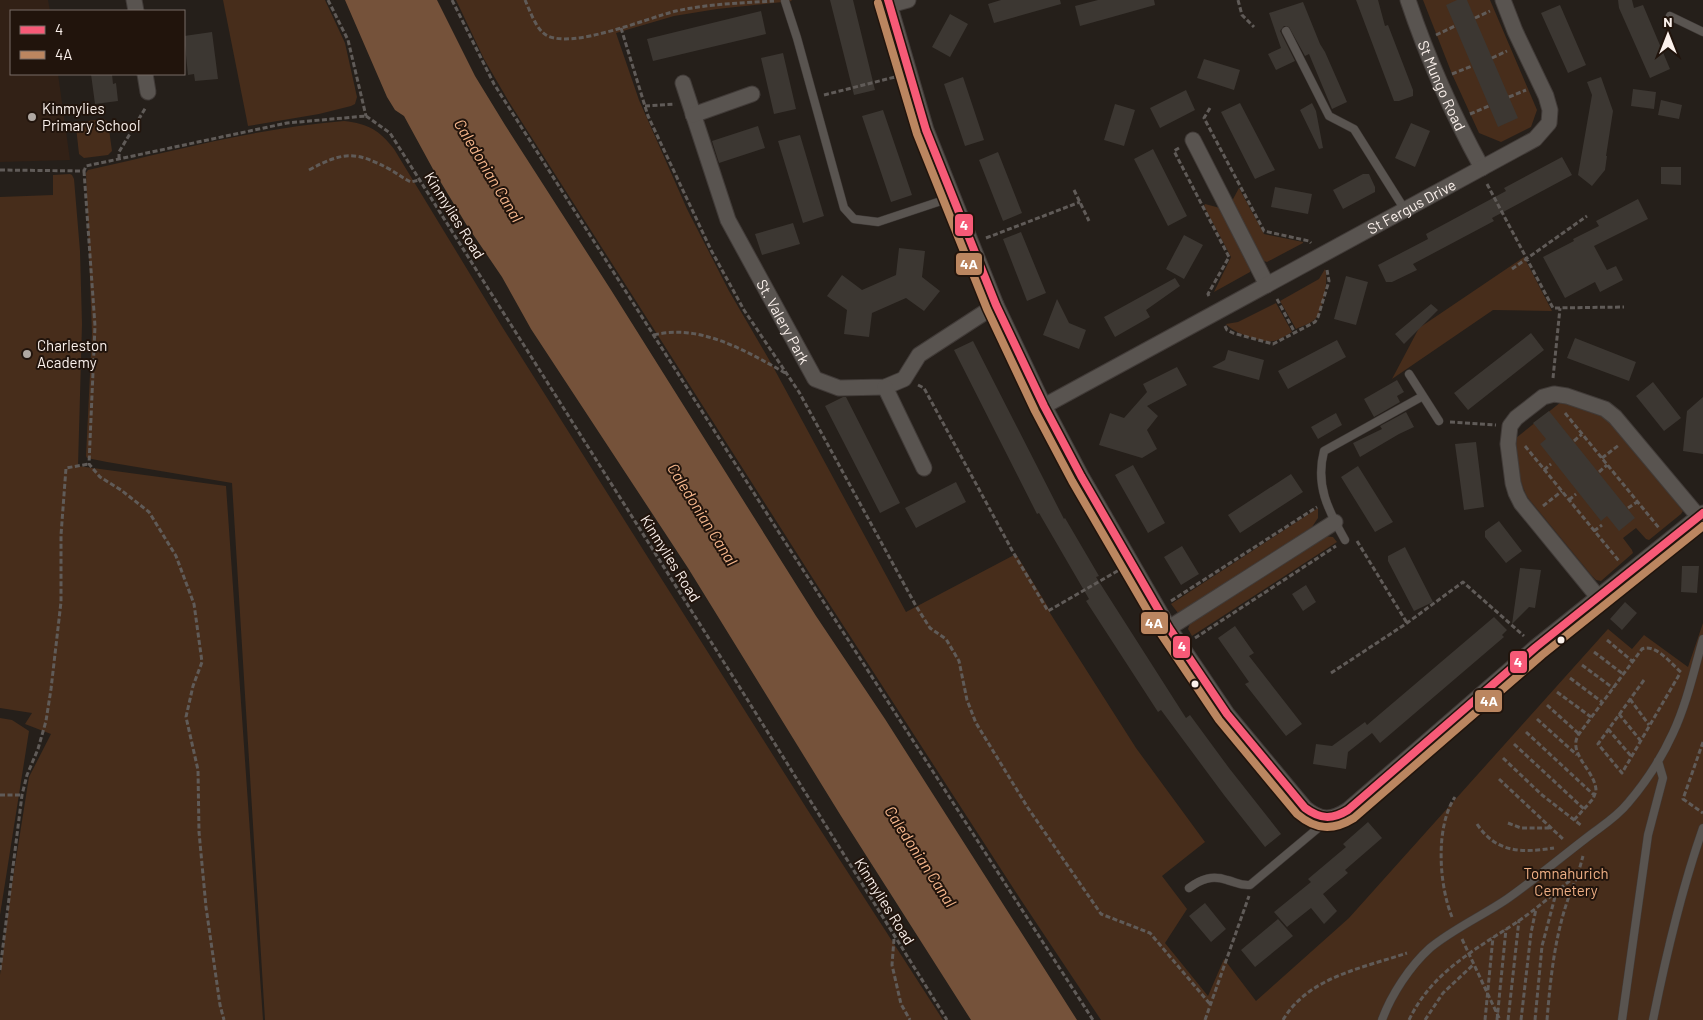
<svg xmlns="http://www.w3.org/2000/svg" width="1703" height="1020" font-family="Barlow,sans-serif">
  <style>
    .built { fill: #322116 }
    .green { fill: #472d1b }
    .water { fill: #75523a }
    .building { fill: #3c3732 }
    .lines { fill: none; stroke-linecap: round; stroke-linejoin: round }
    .service-casing { stroke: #413b38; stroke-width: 9 }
    .minor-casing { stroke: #413b38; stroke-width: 17 }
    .path { stroke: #605b58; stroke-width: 3; stroke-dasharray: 5 2.5; stroke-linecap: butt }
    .service { stroke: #595450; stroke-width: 8 }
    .minor { stroke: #595450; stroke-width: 15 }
    .bus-1-casing { stroke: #21140c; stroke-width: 11 }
    .bus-2-casing { stroke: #21140c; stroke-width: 11 }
    .bus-1 { stroke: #f75a77; stroke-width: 8 }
    .bus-2 { stroke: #bb8660; stroke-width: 8 }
    .poi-dot { fill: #b0a8a2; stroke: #21140c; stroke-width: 2 }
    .bus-dot { fill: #fbf1ec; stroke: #21140c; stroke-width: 2 }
    .labels { text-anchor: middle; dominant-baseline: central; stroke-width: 4; stroke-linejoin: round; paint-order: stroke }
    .street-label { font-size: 15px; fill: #fbf1ec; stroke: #21140c }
    .poi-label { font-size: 15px; fill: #fbf1ec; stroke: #21140c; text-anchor: start }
    .park-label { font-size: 15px; fill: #f0b085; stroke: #21140c }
    .water-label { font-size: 16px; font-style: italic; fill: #f8b88d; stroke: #21140c }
    .line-badge { stroke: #21140c; stroke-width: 2 }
    .badge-label { font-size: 14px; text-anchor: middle; font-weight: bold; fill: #fff }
  </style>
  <rect width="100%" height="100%" fill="#251f1a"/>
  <path class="built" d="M0 0H48L50 11H11V74H58L70 160 0 162Z"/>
  <path class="green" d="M223 0H325L345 43 357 97 355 104 351 106 319 114 248 126Z
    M456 0H791L792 1 717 9 674 16 616 33 639 100 687 209 729 291 771 363 906 612 1016 554 1048 607 1050 613 1136 748 1205 842 1162 876 1187 909 1165 943 1208 996 1224 959 1256 1001 1349 918 1608 629 1632 649 1644 635 1688 667 1703 623V1020H1101L1019 897 819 588 509 102 484 59Z
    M1423 0H1490L1537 110 1531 127 1501 142 1479 133 1452 74Z
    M104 119 108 122 112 151 108 155 84 158 79 154 76 127 80 122Z
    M344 121C369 124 379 130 394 149L501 325 807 809 943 1020H265L232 483 107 462 87 458 86 456 92 333 86 173 88 170C173 151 257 128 344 121Z
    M70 174 72 175 74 179 80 251 82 324 78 466 226 486 263 1020H0V975L11 890 29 777 51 734 25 724 32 713 0 708V197L53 195V175Z
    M1239 188 1264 234 1303 242V243L1267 262 1264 261 1232 201Z
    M1205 204 1220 208 1251 267 1250 272 1214 292 1231 257 1204 206Z
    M1524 257 1552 311 1493 310 1392 379 1419 328Z
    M1325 269C1329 280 1323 306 1317 317 1313 323 1302 326 1296 329L1280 301 1319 279Z
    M1276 303 1292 332C1286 335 1280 340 1274 341 1263 344 1232 332 1226 324L1238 322Z
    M1561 402 1604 417 1617 428 1683 511 1681 514 1649 540 1646 539 1636 528 1623 538 1632 550 1633 553 1601 581 1596 580 1592 576 1528 498C1518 480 1516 459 1516 438Z
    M1318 508V518L1312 527 1184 612 1178 613 1171 604Z
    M1324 536 1333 537 1337 542 1192 636 1188 629 1190 623Z
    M0 718 12 720 29 731 0 915Z"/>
  <path class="water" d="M345 0H437L475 76 505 125 611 290 816 616 885 719 1077 1020H971L841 816 688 568 531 329 502 277 466 224 434 171 404 116 395 110 387 97Z"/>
  <path class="building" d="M830 0H853L875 90 854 95Z
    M1001 0H1060L1061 4 994 23 988 4Z
    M1098 0H1154L1155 5 1080 26 1075 6Z
    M1356 0H1378L1385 26 1388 25 1413 90V96L1399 101H1394Z
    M1457 0H1467L1518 118 1498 127 1446 5Z
    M1618 0H1632L1634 8 1643 5 1670 69 1650 78 1619 8Z
    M1303 2 1320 44 1325 52 1347 102 1332 109 1309 54 1305 56 1289 27 1284 26 1280 31 1295 61 1276 70 1268 54 1281 48 1269 13Z
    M1560 5 1586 65 1568 73 1541 13Z
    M761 11 766 34 653 61 647 39Z
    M950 14 968 24 950 57 932 47Z
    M212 32 218 79 195 81 194 74 188 75 184 36Z
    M783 53 796 109 774 114 761 58Z
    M1204 59 1240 70 1234 90 1197 78Z
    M91 74H112L113 84 116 83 118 101 95 104Z
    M963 77 984 140 965 146 944 84Z
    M1601 77 1613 111 1606 156H1607L1605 170 1592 186 1578 175 1592 95 1587 82Z
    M1633 89 1656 92 1654 109 1631 106Z
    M1186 90 1195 110 1160 128 1150 108Z
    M1661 100 1682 105 1679 119 1658 115Z
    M1240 103 1275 170 1255 179 1221 112Z
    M1312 103 1316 111 1323 148 1319 149 1300 110Z
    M1115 104 1135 110 1124 146 1104 140Z
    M883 110 912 195 891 202 862 116Z
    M1411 123 1430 131 1415 167 1395 158Z
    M758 126 765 148 719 163 712 141Z
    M800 135 824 216 803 223 778 141Z
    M1153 149 1187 216 1168 226 1134 159Z
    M998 152 1022 213 1003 221 979 160Z
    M1562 157 1572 175 1492 218 1494 221 1413 264 1417 270 1392 282H1386L1378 265 1428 239 1426 234 1506 191 1504 188Z
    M1661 167H1681V185L1661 184Z
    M1363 174H1369L1375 187V192L1343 209 1333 190Z
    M1275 187 1312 194 1308 214 1271 207Z
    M1638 199 1648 219 1594 246 1607 270 1616 266 1623 280 1600 292 1595 282 1565 298 1543 257 1574 241 1573 239 1599 226 1596 221Z
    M793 223 800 244 762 255 755 234Z
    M1021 232 1046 293 1027 301 1003 239Z
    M1184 235 1203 245 1184 279 1166 269Z
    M899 248 925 251 922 277 940 291 924 311 906 298 872 313 869 337 844 334 847 310 827 296 842 275 862 290 896 275Z
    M1346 276 1368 282 1356 325 1334 319Z
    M1175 278 1180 286 1146 310 1150 317 1115 337 1104 317Z
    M1057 299 1069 323 1086 330 1079 349 1043 335Z
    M1431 304 1438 310 1404 344 1395 334Z
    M1531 333 1544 350 1468 410 1454 393Z
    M1575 338 1636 362 1629 381 1567 358Z
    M1337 340 1346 357 1288 389 1278 371Z
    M973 341 1064 519 1065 518 1099 576 1096 577 1186 718 1190 715 1229 768 1281 834 1265 847 1224 795 1161 710 1158 712 1086 601 1089 599 1039 513 1037 514 954 350Z
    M1228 350 1264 360 1259 380 1212 367 1225 360Z
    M1177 367 1187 385 1147 406 1158 416 1147 430 1157 449 1142 458 1099 445 1110 413 1124 418 1147 392 1143 384Z
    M1397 380 1404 392 1397 396 1400 402 1374 417 1364 399Z
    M1653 382 1681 418 1664 431 1636 396Z
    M843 397H846L900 503 880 513 825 406Z
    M1703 397V454L1683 451 1687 411Z
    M1549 411 1635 518 1619 531 1607 516 1601 521 1540 444 1546 439 1533 423Z
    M1406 412 1414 427 1399 434 1360 457 1353 443 1382 429 1380 426Z
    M1336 413 1342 425 1318 439 1311 427Z
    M1476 442 1484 507 1464 510 1455 444Z
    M1133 465 1165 523 1148 533 1115 475Z
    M1358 466 1393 522 1375 532 1341 477Z
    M1291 474 1303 492 1240 533 1228 515Z
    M956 482 966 502 916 528 905 508Z
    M1499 521 1522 551 1506 563 1485 537V531Z
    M1182 546 1199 574 1181 585 1164 557Z
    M1405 547 1433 602 1414 611 1388 561V556Z
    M1682 566H1699L1697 593 1681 592Z
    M1520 568 1541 570 1535 608 1529 607 1512 624Z
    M1306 585 1316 602 1303 611 1292 594Z
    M1625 602 1637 613 1622 630 1610 619Z
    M1494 617 1507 630 1502 635 1504 637 1380 743 1372 733 1348 752 1346 769 1313 764 1316 744 1332 746 1365 722 1367 725Z
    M1235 626 1254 653 1249 656 1302 724 1286 736 1245 684 1249 682 1218 638Z
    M1368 822 1382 838 1345 870 1348 873 1323 894 1337 911 1324 924 1311 908 1287 927 1274 912 1311 882 1308 879 1346 847 1343 844Z
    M1205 903 1226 929 1211 942 1189 916Z
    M1278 919 1293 936 1255 967 1241 950Z"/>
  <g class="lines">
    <g class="service-casing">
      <path id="service" d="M785 1 797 38 844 208 854 219 878 222 953 197
        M1670 16 1703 32
        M1286 31 1329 116 1354 129 1405 210
        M1409 374 1439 421
        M1345 540C1328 510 1315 485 1324 451L1423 396
        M1189 888C1201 879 1212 875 1227 880 1236 882 1240 886 1250 885L1317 829 1324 818
        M1382 1020C1391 995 1410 966 1430 948 1453 929 1482 916 1507 899 1534 880 1559 859 1585 839 1600 827 1616 818 1628 803 1646 782 1662 757 1673 733 1687 703 1694 670 1703 639
        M1622 1020 1648 835 1663 778 1658 761
        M1653 1020C1666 955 1681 891 1703 828"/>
    </g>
    <g class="minor-casing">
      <g id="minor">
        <path d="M134 0 136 11"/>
        <path d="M888 0 926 130 996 305 1044 406 1081 476 1169 628 1227 714 1305 808C1321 821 1331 821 1348 810L1536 647 1703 513"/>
        <path id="s1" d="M1408 0C1427 57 1453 115 1482 168"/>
        <path d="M890 5 908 0"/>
        <path d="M145 74 148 92"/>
        <path id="s2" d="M683 83 728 220 815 379 839 388 885 387 904 379 919 355 996 305"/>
        <path d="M693 115 752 94"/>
        <path d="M1193 140 1267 285"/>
        <path d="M885 387 924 468"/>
        <path id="s3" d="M1044 406 1535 139 1549 123 1550 110 1546 96 1515 31 1503 0"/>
        <path d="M1598 597 1521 503 1516 493 1513 483 1508 444 1510 426 1516 418 1543 397 1554 394 1567 396 1605 409 1615 417 1698 516"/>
        <path d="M1169 628 1335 522"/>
      </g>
    </g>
    <path class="path" d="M328 0 348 40 366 116
      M452 0 494 84 778 531 1093 1020
      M525 0C530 11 536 29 546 35 572 50 647 18 676 11 708 4 741 3 774 1
      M1238 0 1242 15 1254 27
      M1475 18 1490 11
      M621 28 648 116 711 250 744 310 799 392 916 606 930 628 946 639 959 661 967 700 976 723 1028 808 1101 914 1150 933 1210 1004
      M1436 35 1455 26
      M1492 58 1507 51
      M1452 74 1472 66
      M824 95 895 77
      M1509 97 1526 90
      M645 106 675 104
      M1210 108 1204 118 1264 231 1309 241 1311 243
      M1470 114 1489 106
      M366 116 390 133 737 683 947 1020
      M1179 148 1174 151 1229 257 1208 294 1210 298
      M119 159V152L146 107
      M0 170 84 171 86 166 287 123 366 116
      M309 170C344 151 356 151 391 170 398 174 404 179 411 182L419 180
      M84 171 95 326 89 464 100 477 121 490 149 512 176 556 194 604 202 662 193 686 186 717 198 770 199 832 206 907 220 1005 224 1020
      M1487 184 1553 308 1624 307
      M1074 190 1089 221
      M986 238 1080 202
      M1512 269 1587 216
      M1277 299 1295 333
      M1225 326 1227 330 1233 333 1273 344 1315 322 1318 317 1329 281 1327 270
      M654 335C700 323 748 352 787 374
      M1553 378 1560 308
      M918 385 924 388 1013 552 1048 611 1119 570
      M1565 413 1659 528
      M1450 422 1496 425
      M1574 441 1582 434
      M1525 446 1619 561
      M1602 458 1619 445
      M1544 470 1551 464
      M1599 472 1607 465
      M1569 500 1576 494
      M1543 506 1562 491
      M1628 508 1637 502
      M1594 531 1602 525
      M1357 541 1407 623
      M1171 601 1317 507
      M1195 638 1336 546
      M1607 640 1632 661
      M1594 652 1623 674
      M1582 665 1613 688
      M1331 673 1407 623 1463 582 1524 636
      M1570 678 1602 702
      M1644 680 1598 744 1622 773 1679 675
      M1557 692 1591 717
      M1630 699 1649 725
      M1547 705 1579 734
      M1619 714 1640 740
      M1537 719 1577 755
      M1608 729 1631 756
      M1526 732 1595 796
      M1703 742 1683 799 1703 813
      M1514 744 1584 809
      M1503 758 1542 795 1582 826
      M1499 779 1564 840
      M0 795H22
      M1574 820 1593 799 1596 791C1596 771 1566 753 1579 734L1642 649C1656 643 1672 665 1682 673
      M1508 823 1521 828H1551
      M1477 824C1496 853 1522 853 1554 848
      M1452 917C1439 885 1435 827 1455 797
      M894 939 892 965 901 1004 910 1020
      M1462 939 1500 1020
      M0 970 22 795 27 775 38 749 46 721 51 689 61 602V535L66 468 89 464
      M1205 1020 1249 896
      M1283 1020C1308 977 1363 968 1407 953
      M1409 1020C1431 974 1471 952 1511 926 1533 912 1552 895 1572 879L1578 874 1583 856
      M1425 1020 1443 993 1474 964
      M1485 1020 1493 937
      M1497 1020 1506 929
      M1508 1020 1519 920
      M1521 1020 1531 933 1536 909
      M1535 1020 1542 946 1556 893
      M1547 1020C1551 972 1556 922 1577 877"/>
    <use href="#service" class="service"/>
    <use href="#minor" class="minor"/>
    <g class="bus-1-casing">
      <path id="bus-1" d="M888 0 926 130 996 305 1044 406 1081 476 1169 628 1227 714 1305 808C1320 819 1332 820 1348 810L1536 647 1703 513"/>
    </g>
    <g class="bus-2-casing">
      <path id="bus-2" d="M878 3 917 134 987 309 1035 411 1072 481 1161 634 1219 720 1297 814C1316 830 1333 831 1354 818L1542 655 1703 526"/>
    </g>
    <use href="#bus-1" class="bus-1"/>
    <use href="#bus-2" class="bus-2"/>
  </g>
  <g class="poi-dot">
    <circle cx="32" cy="117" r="5"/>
    <circle cx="27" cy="354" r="5"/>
  </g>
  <g class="bus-dot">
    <circle cx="1561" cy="640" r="4.5"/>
    <circle cx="1195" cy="684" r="4.5"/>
  </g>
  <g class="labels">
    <g class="street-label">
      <text stroke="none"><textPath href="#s1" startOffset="92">St Mungo Road</textPath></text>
      <text stroke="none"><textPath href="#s3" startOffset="418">St Fergus Drive</textPath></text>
      <text transform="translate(455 215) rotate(58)">Kinmylies Road</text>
      <text stroke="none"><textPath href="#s2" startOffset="260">St. Valery Park</textPath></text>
      <text transform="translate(671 558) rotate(58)">Kinmylies Road</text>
      <text transform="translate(885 901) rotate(58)">Kinmylies Road</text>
    </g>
    <g class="poi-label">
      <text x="42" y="108">Kinmylies<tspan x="42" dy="17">Primary School</tspan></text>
      <text x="37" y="345">Charleston<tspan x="37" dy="17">Academy</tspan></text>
    </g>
    <g class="park-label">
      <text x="1566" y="873">Tomnahurich<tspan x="1566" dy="17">Cemetery</tspan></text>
    </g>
    <g class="water-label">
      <text transform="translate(489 170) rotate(59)">Caledonian Canal</text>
      <text transform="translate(703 514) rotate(58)">Caledonian Canal</text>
      <text transform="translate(921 856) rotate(57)">Caledonian Canal</text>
    </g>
  </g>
  <g class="line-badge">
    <rect x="954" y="213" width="20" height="24" rx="5" fill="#f75a77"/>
    <rect x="955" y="252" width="28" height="24" rx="5" fill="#bb8660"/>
    <rect x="1140" y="611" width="29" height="24" rx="5" fill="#bb8660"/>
    <rect x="1172" y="635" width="19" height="24" rx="5" fill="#f75a77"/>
    <rect x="1509" y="650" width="19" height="24" rx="5" fill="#f75a77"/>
    <rect x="1474" y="689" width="29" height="24" rx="5" fill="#bb8660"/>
  </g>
  <g class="badge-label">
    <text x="964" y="230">4</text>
    <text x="969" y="269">4A</text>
    <text x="1154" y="628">4A</text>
    <text x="1182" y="651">4</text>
    <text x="1518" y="667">4</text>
    <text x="1489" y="706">4A</text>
  </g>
  <rect x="10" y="10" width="175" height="65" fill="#21140c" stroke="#786c66"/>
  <rect x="20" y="26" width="25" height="8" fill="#f75a77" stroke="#786c66"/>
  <text x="55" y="35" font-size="15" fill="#fbf1ec">4</text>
  <rect x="20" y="51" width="25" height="8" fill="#bb8660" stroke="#786c66"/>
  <text x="55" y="60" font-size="15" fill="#fbf1ec">4A</text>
  <g transform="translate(1668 35)" stroke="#21140c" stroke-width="4" paint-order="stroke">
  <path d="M0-4L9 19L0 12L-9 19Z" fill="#fbf1ec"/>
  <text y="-8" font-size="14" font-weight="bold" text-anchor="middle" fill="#fbf1ec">N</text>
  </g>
</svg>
